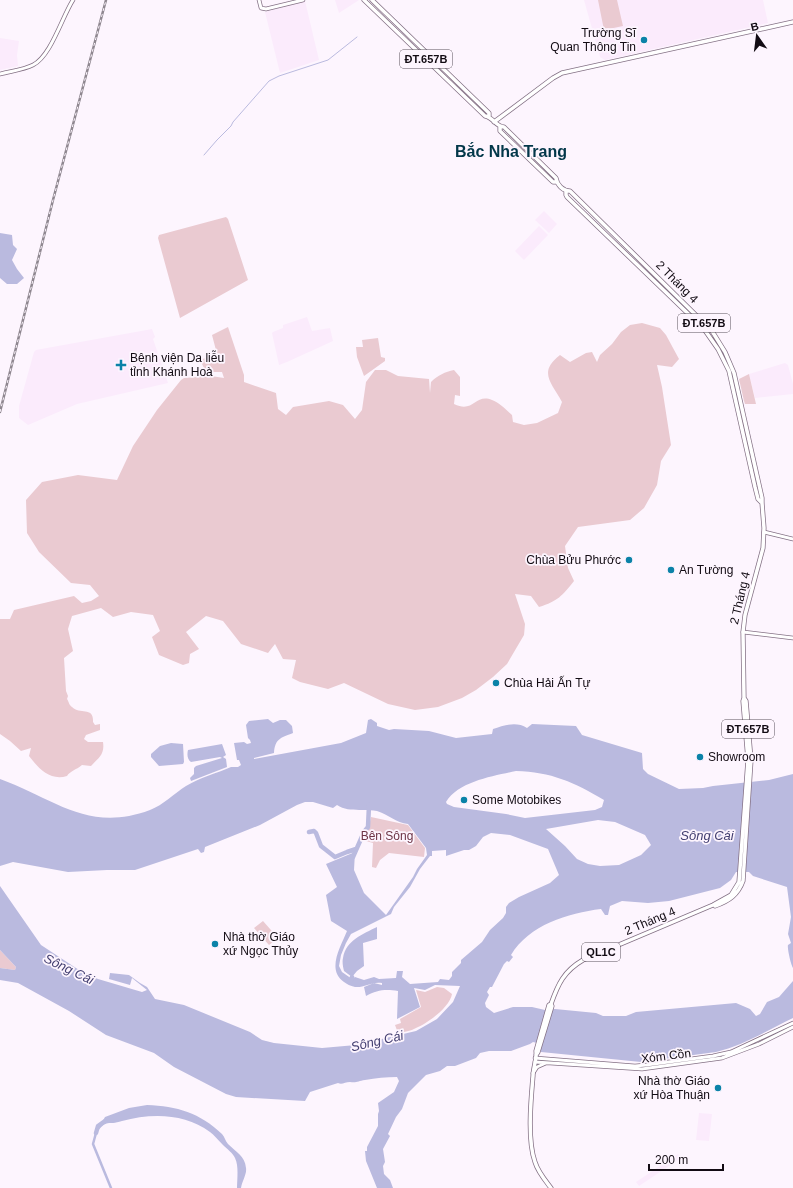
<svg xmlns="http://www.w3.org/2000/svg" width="793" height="1188" font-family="Arial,sans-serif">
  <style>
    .built { fill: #fbebfc }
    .green { fill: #eacad1 }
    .water { fill: #babadf; fill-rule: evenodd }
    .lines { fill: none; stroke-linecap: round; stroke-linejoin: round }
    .stream { stroke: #babadf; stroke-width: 1 }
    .canal { stroke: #babadf; stroke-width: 2.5 }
    .river { stroke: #babadf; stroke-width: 4.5 }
    .secondary-casing { stroke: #847185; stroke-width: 4.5 }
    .primary-casing { stroke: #847185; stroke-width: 5 }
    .secondary { stroke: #fff; stroke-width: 3 }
    .primary { stroke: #fff; stroke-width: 3.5 }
    .rail-casing { stroke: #8e868f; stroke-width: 2.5 }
    .rail { stroke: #fdf5fe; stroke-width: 1; stroke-dasharray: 3; stroke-linecap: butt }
    .poi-dot { fill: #0a82a8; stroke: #fdf5fe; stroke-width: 1.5 }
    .labels { text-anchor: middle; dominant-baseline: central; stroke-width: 3.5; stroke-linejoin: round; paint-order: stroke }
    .shield { fill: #fdf5fe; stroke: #58515a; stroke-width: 1 }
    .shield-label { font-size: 11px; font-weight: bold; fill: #120b13 }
    .poi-label { font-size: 12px; fill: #120b13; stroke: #fdf5fe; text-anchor: start }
    .street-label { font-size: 12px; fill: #120b13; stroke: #fdf5fe }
    .park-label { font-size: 12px; fill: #6d3445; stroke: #fdf5fe }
    .water-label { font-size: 13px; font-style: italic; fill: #423e70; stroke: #fdf5fe }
    .district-label { font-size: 16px; font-weight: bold; fill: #023749; stroke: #fdf5fe }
  </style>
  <rect width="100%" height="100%" fill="#fdf5fe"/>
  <path class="built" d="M335 0H359L339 13Z
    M584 0H763L768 23 605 60 600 57Z
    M305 1 319 60 280 73 265 12Z
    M0 38 19 41 17 55 18 66 0 70Z
    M544 211 557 224 549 233 535 220Z
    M539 226 548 235 524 260 515 251Z
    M307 317 312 331 330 328 333 341 287 362 279 365 272 333 273 332 283 328V325Z
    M152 329 155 337 153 339 168 383 77 404 28 425 19 418V406L34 352 36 350Z
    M785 363 788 365 793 384V394L755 398 749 374Z
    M699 1113 712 1114 709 1141 696 1140Z
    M678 1154 681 1158 639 1186 636 1182Z"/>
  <path class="green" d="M598 0H617L623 26 604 30Z
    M226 217 228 219 248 280 180 318 158 238 159 235Z
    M642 323 660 328 666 335 679 359 672 367 657 365 662 387 671 445 661 461 657 485 644 508 630 520 578 527 565 546 568 568 574 581C562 596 558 601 539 607L531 596 515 594 525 624 524 635 507 664 493 677 476 690 462 698 438 707 415 710 388 704 344 683 328 689 300 682 292 678 296 660 283 659 275 644 268 653 241 644 223 621 206 616 186 632 199 649 190 654 189 663 183 665 159 655 152 637 160 631 153 615 131 612 113 617 101 608 72 616 68 629 73 651 64 658 66 691 68 696 67 699C69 702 69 705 72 707 80 715 94 706 93 722L95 725 100 724V730L86 735 84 739 88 742H103C105 755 98 758 91 766L82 765C76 770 70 771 67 776 50 781 39 769 29 756L31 748 21 751 10 741 0 734V619H10L14 610 74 596 82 603 91 601 99 596 90 585 71 583 39 552 27 533 26 500 42 482 78 475 117 480 133 446 157 410 181 380 184 378 211 376 224 378 222 372H209L204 368 200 360 217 354 212 335 228 327 244 375V382L276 393 278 409 286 415 293 407 329 401 343 405 355 419 362 410 366 382 375 370H386L398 376 429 379 430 393 431 382C438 375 445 372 454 370L460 377V396L455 395 454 404C474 414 475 393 492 400 499 402 506 410 512 415L513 422 524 425 537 423 558 413 562 402C551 382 538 372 560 355L570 362 586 353 592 352 597 362 600 355 612 344 621 332 630 325Z
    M378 338 381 357 385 358V361L364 376 357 357 356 347H363L362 340Z
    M749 374 756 404H745L744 401 739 379Z
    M371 817 408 825 425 848 424 857 389 853 380 860 376 868 372 867 373 843 366 841Z
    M263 921 278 938 269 945 254 928Z
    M0 950 16 967 15 970 0 968Z
    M437 987 444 988 452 994C450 1007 428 1023 416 1028 411 1031 404 1032 398 1033L395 1025 401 1023 400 1019 421 1007 416 990 425 992Z"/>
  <path class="water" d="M0 233 12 235 13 245 17 249 12 260 17 269 24 278 17 284H7L0 278Z
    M268 719 273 723 280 720H286L292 726 293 733C280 738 275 739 274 753L254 758V759L341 743 366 733 368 720 371 719 377 723V726L389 730 394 729 429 731 456 738 492 734 493 729C504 725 517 721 527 728L532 724 576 726 582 735 642 753 643 769 648 774 679 789 703 788 713 786 769 780 793 774V968C791 965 787 948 788 945L791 943 788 934 791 917 787 887 753 876 749 872H736L731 880 720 888 669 901 648 903 622 901 610 906 608 915H605L601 909C568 913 529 925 511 955L513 957 509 962 507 961 504 964 492 987H490L487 992 489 995 485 1003 486 1007 494 1013 513 1007H532L545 1010 555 1009 596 1013 603 1016H626L636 1012 736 1003 750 1009 756 1016 760 1014 767 1002 779 997 793 981V1018C768 1030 743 1046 716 1052L641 1062 541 1052V1044L533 1042 530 1044 511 1051H489L480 1053 476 1058 455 1066H447L440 1071 426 1075 408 1093 402 1109 396 1117 388 1134 390 1136 383 1149 385 1162 383 1166 384 1174 390 1180 393 1188H377L366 1161 365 1151H367V1147L378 1126V1114L379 1111 378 1103 394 1092 399 1081 397 1077C386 1077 376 1078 365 1080 358 1081 357 1083 350 1082 345 1082 342 1085 338 1083L310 1092 305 1101 236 1097 226 1094 174 1067 154 1053 106 1035 69 1011 18 983 0 980V968L15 970 16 967 0 950V886L41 945 79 970 98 979 142 992 147 990 132 978 130 985 109 979 110 973 129 975 140 983 147 987 155 999 184 1005 250 1032 262 1040 274 1043 322 1048 356 1045 416 1031 437 1019 453 1002 460 986 435 985 425 990 414 988 420 1007 397 1019 398 991C385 989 377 990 366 996L364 987 374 983 382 985V983C372 981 364 988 355 987 350 986 347 984 344 982 326 970 341 946 347 931L331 921 326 895 337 887 326 864 355 852 354 870 364 893 386 915 413 877 417 869 427 855 426 848 408 824C396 823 388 814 377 811 363 808 349 813 337 805L333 808 313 802H305L297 805 260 825 205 847 204 852 201 853 198 849 135 870H107L68 872 13 862 0 866V779C55 799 88 833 150 810 163 805 175 793 186 786 199 778 217 773 231 767H238L241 765 239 760H237L234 743 244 742 247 744 251 743 250 740 248 738 246 725 249 721ZM516 771C551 772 574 782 604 800L602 807 595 810 525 818 506 814 454 807 447 804 446 802C459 781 494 776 516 771ZM598 820 615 822 645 835 651 845 641 855 619 865 600 866 588 864 577 859 565 846 546 829ZM491 833 510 835 548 849 559 875 550 883 519 897 509 903 506 907V913L503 918 490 930 482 942 461 960V963L452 972V976L449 980 440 979 438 982 410 984 402 977 403 971H397L396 978 379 979 374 977 364 980 355 977 352 979 342 972 339 966 341 955 346 943 351 934 391 914 394 907 410 887 420 869 430 856H432V851L446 850V856L464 850H469L476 846 483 837Z
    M171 743 183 744 184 762 183 764 159 766 151 757V754L160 746Z
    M222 744 226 755 223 757 226 759 227 767 191 781 190 778 194 774V768L196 766 222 758 220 757 191 762C187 759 187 754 188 750Z
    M377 927V939L363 943 364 966 357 971 352 977 344 971C343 967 342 962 343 958 346 940 363 934 377 927Z
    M147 1105C177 1106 200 1113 222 1134 225 1137 225 1141 228 1144 236 1152 245 1156 246 1168 247 1174 242 1181 241 1188H237C237 1179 239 1166 235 1158 233 1153 227 1149 223 1145 218 1140 214 1135 210 1132 185 1113 151 1113 122 1121 107 1126 108 1118 96 1133L105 1117 129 1108Z"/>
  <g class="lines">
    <path class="stream" d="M204 155 217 140 231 126 233 122 269 81 279 76 328 60 357 37"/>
    <path class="canal" d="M96 1133 93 1144 111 1188"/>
    <path class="river" d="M309 832 314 831 316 833 321 846 335 857 347 852 356 849
      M353 857 364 832 368 827 369 805
      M350 982 352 977
      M96 1133 98 1126 105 1121"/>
    <g class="secondary-casing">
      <path id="secondary" d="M259 0 261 8 266 9 303 0
        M0 74C11 71 23 70 33 65 51 56 62 17 73 0
        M764 532 793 539
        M743 632 793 638
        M535 1058 635 1066 646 1065 713 1056 731 1052 793 1023
        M535 1062 642 1069 722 1058 759 1044 793 1027
        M533 1073 537 1067 546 1063"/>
    </g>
    <g class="primary-casing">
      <path id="primary" d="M364 0 485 116C493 117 496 127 504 127L556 178C557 185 563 191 570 191L712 331 725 352 734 373 762 498V503L764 528 763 548 745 615 743 632 744 698 743 701 748 760 739 882 731 895 713 905 583 960C564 971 558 984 551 1004L549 1005 536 1051C537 1059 533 1068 533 1076 531 1099 527 1140 535 1162 538 1172 545 1180 551 1188
        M372 0 489 113V116
        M494 122 553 78 562 73 793 22
        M500 127V131L553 182H557
        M566 191V195L567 197 704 329 718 349 729 371 755 487 758 499 762 503
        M715 906C729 901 738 895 743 881L751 760 746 701 744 698
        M536 1055 538 1052 552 1006 551 1004"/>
    </g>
    <use href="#secondary" class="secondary"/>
    <use href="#primary" class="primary"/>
    <g class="rail-casing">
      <path id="rail" d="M0 412 53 200 106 0"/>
    </g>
    <use href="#rail" class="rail"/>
  </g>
  <g class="poi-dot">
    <circle cx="644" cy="40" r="4"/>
    <path d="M119 359h4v4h4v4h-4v4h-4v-4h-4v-4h4z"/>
    <circle cx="629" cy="560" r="4"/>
    <circle cx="671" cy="570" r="4"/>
    <circle cx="496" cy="683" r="4"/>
    <circle cx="700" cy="757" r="4"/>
    <circle cx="464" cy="800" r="4"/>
    <circle cx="215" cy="944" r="4"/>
    <circle cx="718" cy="1088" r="4"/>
  </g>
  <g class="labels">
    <g class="shield">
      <rect x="400" y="50" width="52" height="18" rx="3"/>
      <rect x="678" y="314" width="52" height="18" rx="3"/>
      <rect x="722" y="720" width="52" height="18" rx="3"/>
      <rect x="582" y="943" width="38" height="18" rx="3"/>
    </g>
    <g class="shield-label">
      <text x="426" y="59">ĐT.657B</text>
      <text x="704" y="323">ĐT.657B</text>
      <text x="748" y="729">ĐT.657B</text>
      <text x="601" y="952">QL1C</text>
    </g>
    <g class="poi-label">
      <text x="636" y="33" text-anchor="end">Trường Sĩ<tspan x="636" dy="14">Quan Thông Tin</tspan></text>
      <text x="130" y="358">Bệnh viện Da liễu<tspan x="130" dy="14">tỉnh Khánh Hoà</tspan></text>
      <text x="621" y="560" text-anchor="end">Chùa Bửu Phước</text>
      <text x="679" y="570">An Tường</text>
      <text x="504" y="683">Chùa Hải Ấn Tự</text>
      <text x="708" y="757">Showroom</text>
      <text x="472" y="800">Some Motobikes</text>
      <text x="223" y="937">Nhà thờ Giáo<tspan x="223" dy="14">xứ Ngọc Thủy</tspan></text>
      <text x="710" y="1081" text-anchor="end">Nhà thờ Giáo<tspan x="710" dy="14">xứ Hòa Thuận</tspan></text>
    </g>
    <g class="street-label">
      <text transform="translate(677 282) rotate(45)">2 Tháng 4</text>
      <text transform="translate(740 598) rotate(-77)">2 Tháng 4</text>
      <text transform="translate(650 921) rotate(-23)">2 Tháng 4</text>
      <text transform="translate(666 1056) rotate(-7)">Xóm Cồn</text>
    </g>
    <g class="park-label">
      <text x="387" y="836">Bên Sông</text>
    </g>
    <g class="water-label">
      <text x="707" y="835">Sông Cái</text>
      <text transform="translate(69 969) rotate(26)">Sông Cái</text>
      <text transform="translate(377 1041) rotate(-13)">Sông Cái</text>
    </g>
    <g class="district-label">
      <text x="511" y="151">Bắc Nha Trang</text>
    </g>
  </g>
  <g transform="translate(757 36) rotate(346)" stroke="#fdf5fe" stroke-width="3" paint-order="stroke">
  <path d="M0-3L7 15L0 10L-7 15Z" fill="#120b13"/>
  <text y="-6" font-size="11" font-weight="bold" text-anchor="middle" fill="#120b13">B</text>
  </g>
  <path d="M649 1164v6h74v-6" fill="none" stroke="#120b13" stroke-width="2"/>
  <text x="655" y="1164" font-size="12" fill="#120b13" stroke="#fdf5fe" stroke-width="3" paint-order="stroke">200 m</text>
</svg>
